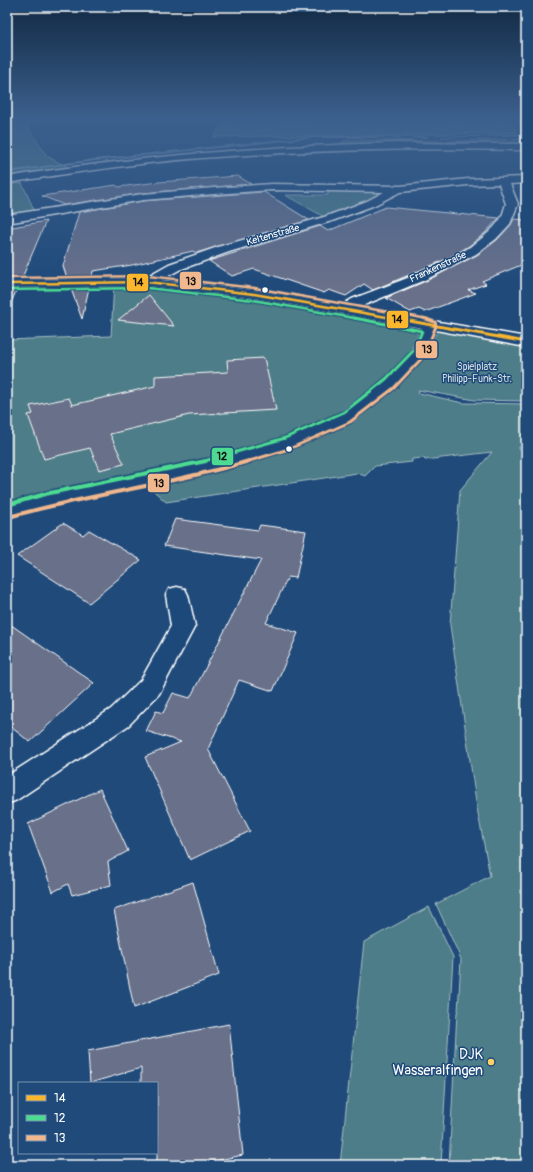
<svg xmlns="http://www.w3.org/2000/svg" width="533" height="1172" font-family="Pangolin,sans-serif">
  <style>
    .green { fill: #4d7d88; stroke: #a6bec4 }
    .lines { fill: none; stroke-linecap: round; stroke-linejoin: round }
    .stream { fill: #8eafc5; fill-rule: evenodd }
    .building { fill: #68708a; stroke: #fff }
    .street-casing { stroke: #fff; stroke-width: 3 }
    .secondary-casing { stroke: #fff; stroke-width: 3 }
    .street { fill: #1f4a7a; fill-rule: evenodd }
    .secondary { fill: #1f4a7a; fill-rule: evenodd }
    .bus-1-far1-casing { stroke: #1f4a7a; stroke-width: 4.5 }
    .bus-1-casing { stroke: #1f4a7a; stroke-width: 5 }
    .bus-2-far2-casing { stroke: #1f4a7a; stroke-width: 4.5 }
    .bus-2-far1-casing { stroke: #1f4a7a; stroke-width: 5 }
    .bus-2-casing { stroke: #1f4a7a; stroke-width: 7 }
    .bus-3-far2-casing { stroke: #1f4a7a; stroke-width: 4.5 }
    .bus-3-far1-casing { stroke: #1f4a7a; stroke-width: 5 }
    .bus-3-casing { stroke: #1f4a7a; stroke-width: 7 }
    .bus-1-far1 { stroke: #fab62d; stroke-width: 2.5 }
    .bus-1 { stroke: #fab62d; stroke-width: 3 }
    .bus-2-far2 { stroke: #4ddb92; stroke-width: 2.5 }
    .bus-2-far1 { stroke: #4ddb92; stroke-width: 3 }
    .bus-2 { stroke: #4ddb92; stroke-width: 4 }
    .bus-3-far2 { stroke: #f1b78d; stroke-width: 2.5 }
    .bus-3-far1 { stroke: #f1b78d; stroke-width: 3 }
    .bus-3 { stroke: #f1b78d; stroke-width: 4 }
    .bus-dot { fill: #fff; stroke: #1f4a7a; stroke-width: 1.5 }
    .poi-dot { fill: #ffd166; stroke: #1f4a7a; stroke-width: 1.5 }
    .labels { text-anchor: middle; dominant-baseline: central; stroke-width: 3; stroke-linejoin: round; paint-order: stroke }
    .far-street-label { font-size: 10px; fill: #fff; stroke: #1f4a7a }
    .far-park-label { font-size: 10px; fill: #d2dee1; stroke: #1f4a7a }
    .near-poi-label { font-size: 14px; fill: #fff; stroke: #1f4a7a; text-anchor: end }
    .line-badge { stroke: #1f4a7a; stroke-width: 1.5 }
    .pale-badge-label { font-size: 11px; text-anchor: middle; font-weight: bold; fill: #111 }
  </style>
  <rect width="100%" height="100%" fill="#1f4a7a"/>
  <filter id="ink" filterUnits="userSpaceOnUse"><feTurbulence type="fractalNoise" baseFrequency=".025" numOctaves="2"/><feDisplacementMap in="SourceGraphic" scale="8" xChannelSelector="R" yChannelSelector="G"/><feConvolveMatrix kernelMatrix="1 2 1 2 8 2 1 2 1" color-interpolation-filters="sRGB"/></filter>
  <g filter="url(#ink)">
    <path class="green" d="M7 120H38L27 126 47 156 73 170 7 180Z
      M225 120H510L517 132C416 136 314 135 213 137Z
      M526 139V145L452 144 346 146 340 144 344 141 355 140 448 141Z
      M22 183 35 212 7 217V185Z
      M328 187 400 189 328 219 285 195H328Z
      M114 283C217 283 324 308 426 327L416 351 387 381 344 416 285 442 209 464 7 507V340L111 336Z
      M433 328 526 344V401L475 400 418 390 419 393 463 403 526 404V446L519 447V449L526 448V1165H449L457 1012H458L461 959 436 904 490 876 477 808 450 625 460 490 492 452 425 460 424 458 412 459V462L375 466 365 476 357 473 166 502 145 483 351 419Z
      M429 907 453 957 441 1165H340L364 942Z"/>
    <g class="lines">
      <path class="stream" d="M526 133V135L442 138 440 137Z
        M312 136H427L429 137 427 138H312L95 161 7 173V171L95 159Z"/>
    </g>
    <path class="building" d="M238 176 251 184 143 193 64 205 42 196 116 185 118 187 159 182Z
      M264 192 309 220 196 253 193 251 132 265 93 271 92 277 67 278 63 266 79 212 143 201Z
      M386 207 499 218 485 233 469 246 451 257 409 275 373 290 364 284 346 296 329 290 324 293 254 269 232 276 209 261 320 226 328 231Z
      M514 219 526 220V263L482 281 486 284 468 290 476 293 425 312 419 309 410 312 386 298 428 280 477 255 497 240 511 225Z
      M46 221 22 278H7V228Z
      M89 288 82 319 71 289Z
      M7 289H17L7 312Z
      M149 295 174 326 118 320Z
      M264 358 276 410 189 415 110 434 124 464 99 470 90 448 44 459 28 415 33 414 30 406 69 398 72 405 155 386V376L228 372 227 360Z
      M175 519 258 530 260 525 306 531 296 578 288 577 266 623 298 633 273 691 239 680 208 749 250 831 190 860 145 757 181 742 146 731 156 711 163 713 173 693 190 698 261 560 164 546Z
      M63 523 83 535 89 530 141 560 89 603 17 556Z
      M7 622 94 683 30 742 7 724Z
      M100 789 128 851 108 862 111 885 72 895 68 884 53 892 28 824Z
      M193 882 219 975 134 1008 114 910Z
      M229 1024 243 1155 195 1165H157V1083H141V1068L90 1083 88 1051Z"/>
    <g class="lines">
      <g class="street-casing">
        <path id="street" d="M526 177V183L510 184 518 204 510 224 496 239 476 254 427 279 357 308 526 337V347L436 330 424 356 396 386 353 421 293 448 212 472 47 506 7 518V504L46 494 210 461 281 440 341 413 384 380 412 351 422 328 254 298 147 286 7 288V280L144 278 169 264 221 246 324 217 367 201 384 192 272 190 214 194 143 200 7 223V215L143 194 214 188 272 184 400 186 468 179ZM499 184 506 204C504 209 503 216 499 221 471 259 395 282 352 299L342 305 254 290 161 280 179 270 229 252 332 221 375 205 400 192 468 185Z
          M177 587 185 589 188 595 195 626 159 694 129 725 17 800 7 804V776L111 709 141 680 171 626 166 595 169 589Z"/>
      </g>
      <g class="secondary-casing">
        <path id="secondary" d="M396 143 526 144V150C418 148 310 150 202 158 137 163 72 173 7 183V177C137 156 264 146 396 143Z"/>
      </g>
      <use href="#street" class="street"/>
      <use href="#secondary" class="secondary"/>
      <g class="bus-1-far1-casing">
        <path id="bus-1-far1" d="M7 284 147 282 254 294 398 319"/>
      </g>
      <g class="bus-1-casing">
        <path id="bus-1" d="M393 318 526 342"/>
      </g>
      <g class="bus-2-far2-casing">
        <path id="bus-2-far2" d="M7 290 147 288 253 300 359 319"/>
      </g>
      <g class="bus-2-far1-casing">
        <path id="bus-2-far1" d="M201 462 285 438 344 412 386 379 414 350 422 331 354 318"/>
      </g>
      <g class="bus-2-casing">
        <path id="bus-2" d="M7 505 45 494 206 461"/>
      </g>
      <g class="bus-3-far2-casing">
        <path id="bus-3-far2" d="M7 278 148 276 255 288 428 319"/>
      </g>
      <g class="bus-3-far1-casing">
        <path id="bus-3-far1" d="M246 462 289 449 350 422 394 388 424 356 436 326 435 322 423 318"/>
      </g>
      <g class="bus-3-casing">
        <path id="bus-3" d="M9 517C88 494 170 485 249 461"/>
      </g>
      <use href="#bus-1-far1" class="bus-1-far1"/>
      <use href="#bus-1" class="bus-1"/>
      <use href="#bus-2-far2" class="bus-2-far2"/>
      <use href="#bus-2-far1" class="bus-2-far1"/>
      <use href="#bus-2" class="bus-2"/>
      <use href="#bus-3-far2" class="bus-3-far2"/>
      <use href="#bus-3-far1" class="bus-3-far1"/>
      <use href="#bus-3" class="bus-3"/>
    </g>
  </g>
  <linearGradient id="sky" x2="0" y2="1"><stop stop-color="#112943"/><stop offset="0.42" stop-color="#3c608d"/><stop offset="1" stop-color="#3c608d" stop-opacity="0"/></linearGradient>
  <rect width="533" height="284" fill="url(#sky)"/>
  <g class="bus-dot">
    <circle cx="265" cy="290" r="3.5"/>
    <circle cx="289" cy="449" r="3.5"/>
  </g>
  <circle class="poi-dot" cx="491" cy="1062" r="4"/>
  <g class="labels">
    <g class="far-street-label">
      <text transform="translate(273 235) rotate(-16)">Keltenstraße</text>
      <text transform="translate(438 267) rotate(-25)">Frankenstraße</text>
    </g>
    <g class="far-park-label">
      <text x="477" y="367">Spielplatz<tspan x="477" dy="12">Philipp-Funk-Str.</tspan></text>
    </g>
    <g class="near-poi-label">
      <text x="483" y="1054">DJK<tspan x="483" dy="16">Wasseralfingen</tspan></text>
    </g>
  </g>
  <g class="line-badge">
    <rect x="179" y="271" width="23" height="19" rx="4" fill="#f1b78d"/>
    <rect x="126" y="273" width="23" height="19" rx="4" fill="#fab62d"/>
    <rect x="386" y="310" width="23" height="19" rx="4" fill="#fab62d"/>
    <rect x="415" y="340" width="23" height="19" rx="4" fill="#f1b78d"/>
    <rect x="211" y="447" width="23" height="19" rx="4" fill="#4ddb92"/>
    <rect x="147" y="473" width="23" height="20" rx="4" fill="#f1b78d"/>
  </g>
  <g class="pale-badge-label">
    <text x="191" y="285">13</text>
    <text x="138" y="286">14</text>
    <text x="397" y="323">14</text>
    <text x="427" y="353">13</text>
    <text x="222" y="460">12</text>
    <text x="159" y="487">13</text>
  </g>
  <rect width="533" height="1172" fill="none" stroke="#1f4a7a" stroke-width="24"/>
  <rect x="12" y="12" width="509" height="1148" fill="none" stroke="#fff" stroke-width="1.5" filter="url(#ink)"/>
  <rect x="18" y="1082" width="140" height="72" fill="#1f4a7a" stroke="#7992af"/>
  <rect x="26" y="1095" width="20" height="6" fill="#fab62d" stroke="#7992af"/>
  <text x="54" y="1102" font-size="12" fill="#ffffff">14</text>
  <rect x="26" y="1115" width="20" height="6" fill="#4ddb92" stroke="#7992af"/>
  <text x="54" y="1122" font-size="12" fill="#ffffff">12</text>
  <rect x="26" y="1135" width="20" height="6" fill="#f1b78d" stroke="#7992af"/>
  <text x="54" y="1142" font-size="12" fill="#ffffff">13</text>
</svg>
